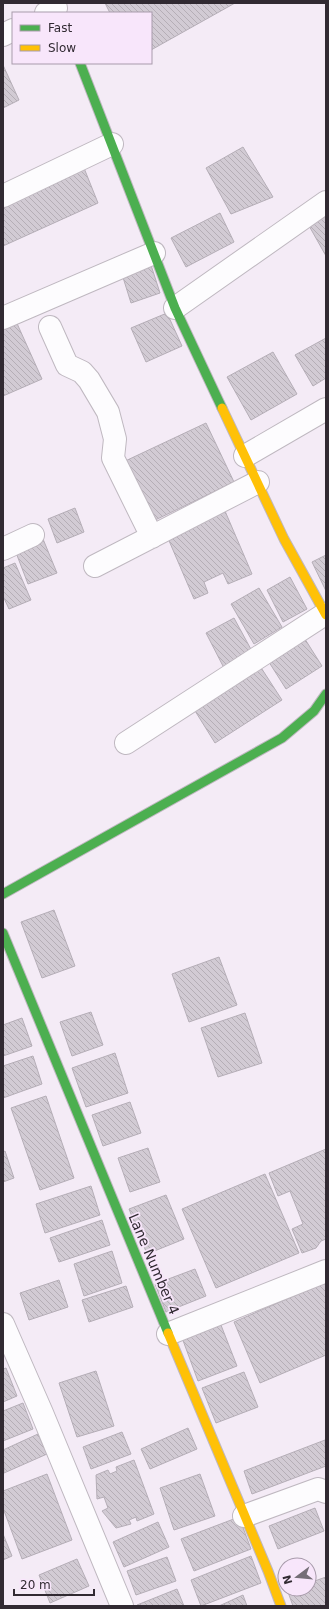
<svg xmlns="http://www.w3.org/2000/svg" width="329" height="1609" font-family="'DejaVu Sans',sans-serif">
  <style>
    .building { fill: url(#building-back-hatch); stroke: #b5aeb7 }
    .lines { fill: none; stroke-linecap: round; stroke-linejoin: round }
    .street-casing { stroke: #bfb8c0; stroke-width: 24 }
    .fast-casing { stroke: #bfb8c0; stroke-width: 11 }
    .slow-casing { stroke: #bfb8c0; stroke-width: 11 }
    .street { stroke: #fdfcfe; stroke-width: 22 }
    .fast { stroke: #4caf50; stroke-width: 9 }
    .slow { stroke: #ffc107; stroke-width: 9 }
    .labels { text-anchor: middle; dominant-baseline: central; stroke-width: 3.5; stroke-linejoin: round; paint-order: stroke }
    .street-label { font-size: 14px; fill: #312a32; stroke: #f8e6fb }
  </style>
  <defs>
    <pattern id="building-back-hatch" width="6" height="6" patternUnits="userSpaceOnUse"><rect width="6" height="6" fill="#d2cbd4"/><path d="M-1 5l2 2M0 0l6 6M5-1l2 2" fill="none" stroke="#b5aeb6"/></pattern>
  </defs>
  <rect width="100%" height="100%" fill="#f4ebf6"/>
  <path class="building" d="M105 3H235L151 50V13H110Z
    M3 65 19 100 3 108Z
    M243 147 273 197 231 214 206 168Z
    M84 168 98 203 3 246V208Z
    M220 213 234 242 186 267 171 238Z
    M326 214V256L308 224Z
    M150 262 160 293 131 303 121 271Z
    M167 313 182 346 146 362 131 328Z
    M15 319 42 379 3 396V324Z
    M326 338V378L313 386 295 355Z
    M273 352 297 394 251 420 227 377Z
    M206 423 234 482 149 523 121 463Z
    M75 508 84 532 57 543 48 519Z
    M225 511 252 574 228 584 223 573 204 582 208 593 194 599 167 536Z
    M43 539 57 573 28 584 15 550Z
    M326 555V591L312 562Z
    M15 563 31 600 9 609 3 596V568Z
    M290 577 307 609 283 622 267 590Z
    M259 588 282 627 254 644 231 604Z
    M234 618 253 653 224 668 206 633Z
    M303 636 322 666 286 689 267 659Z
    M258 663 282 700 215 743 192 706Z
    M54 910 75 966 42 978 21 922Z
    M219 957 237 1005 189 1022 172 974Z
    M91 1012 103 1045 72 1056 60 1022Z
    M245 1013 262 1063 218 1077 201 1028Z
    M22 1018 32 1046 3 1056V1025Z
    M115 1053 128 1093 86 1107 72 1068Z
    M33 1056 42 1084 3 1098V1066Z
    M46 1096 74 1178 40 1190 11 1108Z
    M130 1102 141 1133 103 1146 92 1115Z
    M148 1148 160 1182 130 1192 118 1158Z
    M326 1149V1239L321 1241 316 1248 302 1253 292 1229 303 1224 290 1191 278 1196 269 1173Z
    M5 1151 14 1178 3 1182V1152Z
    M265 1174 299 1253 216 1288 182 1209Z
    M91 1186 100 1215 45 1233 36 1204Z
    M166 1195 184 1239 147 1254 129 1209Z
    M102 1220 110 1245 59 1262 50 1238Z
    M112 1251 122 1283 84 1296 74 1264Z
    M195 1269 206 1296 166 1312 155 1284Z
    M59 1280 68 1307 29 1320 20 1293Z
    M326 1282V1355L260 1383 234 1322Z
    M126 1286 133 1307 89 1322 82 1300Z
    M219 1320 237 1366 198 1381 181 1335Z
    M6 1368 17 1396 3 1402V1369Z
    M96 1371 114 1426 77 1437 59 1383Z
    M244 1372 258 1407 216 1423 202 1388Z
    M23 1403 33 1429 3 1441V1411Z
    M188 1428 197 1449 150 1469 141 1449Z
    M122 1432 131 1454 91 1469 83 1447Z
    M38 1434 47 1454 4 1473 3 1450Z
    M325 1440 326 1466 252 1494 244 1471Z
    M134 1460 154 1514 137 1521 136 1517 129 1520 131 1524 116 1528 102 1511 108 1508 104 1497 97 1499 96 1475 108 1470 110 1474 117 1471 116 1467Z
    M47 1474 72 1540 22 1559 3 1508V1491Z
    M200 1474 215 1516 174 1530 160 1488Z
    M315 1508 324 1531 278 1549 269 1526Z
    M239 1517 251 1549 194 1571 181 1539Z
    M158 1522 169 1547 124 1567 113 1542Z
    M3 1534 12 1556 3 1560Z
    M251 1556 261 1583 201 1606 191 1580Z
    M167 1557 176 1581 136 1595 127 1571Z
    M77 1559 89 1586 50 1603 39 1575Z
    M326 1577V1606H293L288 1592 294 1589H309V1583Z
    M177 1589 184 1606H138L137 1605Z
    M243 1595 247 1606H219Z"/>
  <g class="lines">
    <g class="street-casing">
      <path id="street" d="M46 13 56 8
        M3 35 13 30
        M3 196 112 144
        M175 308 326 202
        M3 318 154 253
        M50 327 67 365 82 372 89 380 108 412 115 439 113 458 152 537
        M245 456 326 409
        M3 549 33 535
        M95 566 258 482
        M126 743 325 614
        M3 1324 42 1413 122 1606
        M168 1334 326 1271
        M244 1516 318 1489 326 1492"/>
    </g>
    <g class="fast-casing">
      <path id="fast" d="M80 63 175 308 222 408
        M3 894 282 738 314 711 326 694
        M3 933 168 1333"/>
    </g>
    <g class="slow-casing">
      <path id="slow" d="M222 408 284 539 326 615
        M168 1333 268 1571 281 1606"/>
    </g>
    <use href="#street" class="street"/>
    <use href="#fast" class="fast"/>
    <use href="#slow" class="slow"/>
  </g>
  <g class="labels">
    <g class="street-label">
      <text transform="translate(154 1264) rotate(67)">Lane Number 4</text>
    </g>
  </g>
  <rect width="329" height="1609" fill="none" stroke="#312a32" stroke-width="8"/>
  <rect x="12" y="12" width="140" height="52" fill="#f8e6fb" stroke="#a89bab"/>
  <rect x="20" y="25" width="20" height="6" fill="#4caf50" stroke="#a89bab"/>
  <text x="48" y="32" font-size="12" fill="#312a32">Fast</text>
  <rect x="20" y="45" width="20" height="6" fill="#ffc107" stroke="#a89bab"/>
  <text x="48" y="52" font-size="12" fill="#312a32">Slow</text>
  <g transform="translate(297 1577) rotate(254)"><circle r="19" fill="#f8e6fb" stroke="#a89bab"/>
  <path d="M0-3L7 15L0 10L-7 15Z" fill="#756e77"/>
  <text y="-6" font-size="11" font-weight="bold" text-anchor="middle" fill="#312a32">N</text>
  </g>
  <path d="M14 1589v6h80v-6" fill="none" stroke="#312a32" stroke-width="2"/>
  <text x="20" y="1589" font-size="12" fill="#312a32" stroke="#f8e6fb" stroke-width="3" paint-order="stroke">20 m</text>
</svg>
